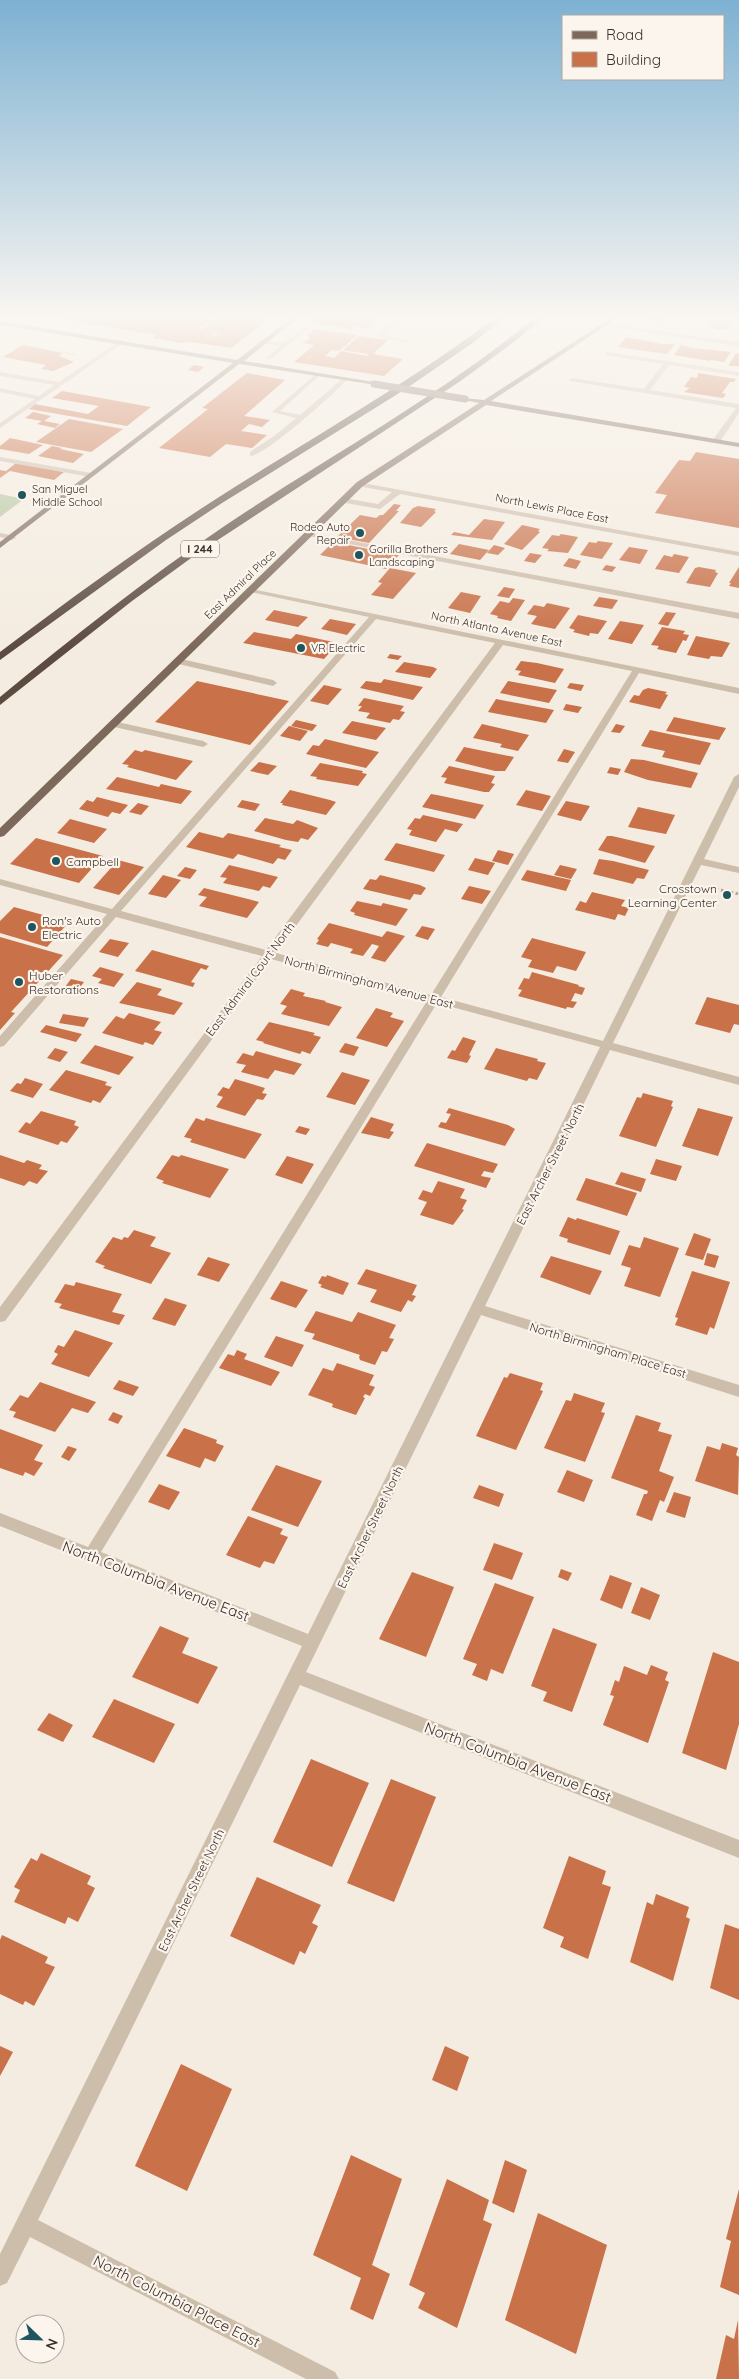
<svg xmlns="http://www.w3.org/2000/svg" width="739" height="2379" font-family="Quicksand,sans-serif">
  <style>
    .green { fill: #b5c49f }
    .building { fill: #c97149 }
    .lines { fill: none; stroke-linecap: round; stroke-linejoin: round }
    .path-far1 { stroke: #b9a795; stroke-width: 2; stroke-dasharray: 1 1; stroke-linecap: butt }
    .path { stroke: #b9a795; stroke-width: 3; stroke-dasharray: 2.5 2.5; stroke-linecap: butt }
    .minor { fill: #cdbdab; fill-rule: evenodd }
    .major { fill: #7d695b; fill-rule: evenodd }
    .highway { fill: #5c4b41; fill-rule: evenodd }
    .major-bridge { stroke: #7d695b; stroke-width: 7 }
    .poi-dot { fill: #1e555e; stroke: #fbf5ed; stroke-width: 2 }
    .labels { text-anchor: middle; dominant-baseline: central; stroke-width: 4.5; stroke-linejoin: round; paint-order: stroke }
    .far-poi-label { font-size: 11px; fill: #3b312a; stroke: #fbf5ed; text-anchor: start }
    .far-street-label { font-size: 11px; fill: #3b312a; stroke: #fbf5ed }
    .shield { fill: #fbf5ed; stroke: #756c64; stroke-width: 1 }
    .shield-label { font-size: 11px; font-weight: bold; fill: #3b312a }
    .poi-label { font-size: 12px; fill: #3b312a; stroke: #fbf5ed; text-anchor: start }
    .street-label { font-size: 12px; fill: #3b312a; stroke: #fbf5ed }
    .near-street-label { font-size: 15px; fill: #3b312a; stroke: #fbf5ed }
  </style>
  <rect width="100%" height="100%" fill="#f4ece0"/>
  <path class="green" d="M0 494 24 499 0 517Z"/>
  <path class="building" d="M37 314H220L197 330 216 333 211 337H214L220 333 201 330 223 314 268 320 231 348 192 342 180 343 153 338 156 335 41 316Z
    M319 314H384L368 328 355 326 351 329 309 322Z
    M649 314H670L663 322 644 320Z
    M714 319 732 321 726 330 714 329 715 327 709 326Z
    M315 329 357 335 339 351 332 350 325 356 334 358 341 351 367 356 369 354 343 350 359 336 388 340 373 354 403 359 384 376 294 362 314 345 303 343 310 338 307 335Z
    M626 337 662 344H675L667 354 618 347Z
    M23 345 63 353 59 356 74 362 53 371 41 369 46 365 3 357Z
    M681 345 693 348 731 352 724 362 711 360 710 361 674 355Z
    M736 353 739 354V366H728Z
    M194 365 204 367 198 372 188 370Z
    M247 373 285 380 244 416 270 420 262 427 249 424 241 431 267 435 252 448 226 444 210 457 159 448 208 409 202 408Z
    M698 373 736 379 734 382H730L722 393 726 394 723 398 684 392 690 388 684 387 691 377 697 378Z
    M62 391 151 407 127 426 29 409 35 404 88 414 99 406 52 398Z
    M33 412 51 416 44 421 60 424 55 428 37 424 42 421 25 418Z
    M69 419 123 429 91 452 36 442Z
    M10 438 43 445 29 454 0 449V446Z
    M52 446 62 448 60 449 84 454 73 463 38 456Z
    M696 452 739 459V528L655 513 667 495 655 493 679 460 690 461Z
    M16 463 64 472 54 480 10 471 0 478V470L6 471Z
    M394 504 401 505 396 511H399L369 543 337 537 360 515 376 518 380 515H383Z
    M418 506 436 509 434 511 436 512 421 527 400 523 413 508Z
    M484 519 505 522 492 540 451 535 454 532 469 535Z
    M522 525 540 529 538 531 540 532 522 550 504 544Z
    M561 534 578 537 568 553 547 551 549 549 542 548 552 535 559 536Z
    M598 541 613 543 602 559 580 555 589 542 596 543Z
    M333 542 399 555 386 569 320 555Z
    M459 544 489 550 480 560 450 554Z
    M494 545 505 548 498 555 487 553Z
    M629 547 648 550 640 564 619 560Z
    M530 553 542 555 535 563 524 561Z
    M674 554 689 557 679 573 655 569 664 555 672 557Z
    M420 558 436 561 430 568 414 565Z
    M569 558 581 561 576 569 563 566Z
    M606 565 616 567 612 572 602 570Z
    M699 567 716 570 715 572 718 573 710 587 686 583 695 568Z
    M739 567V588L729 586 731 583H729Z
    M390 568 416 573 393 599 371 595 382 583 378 582Z
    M504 587 515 589 509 598 497 596Z
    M461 592 481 596 470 613 448 608Z
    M599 597 618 600 612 609 593 606Z
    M513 598 525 600 511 621 497 618 498 616 490 614 500 601 509 603Z
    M547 603 570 608 555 629 531 624 537 616 527 614 534 605 544 607Z
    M274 610 308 617 298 627 265 620Z
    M666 612 676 613 668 626 658 624Z
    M578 615 607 621 598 634 590 633 589 636 573 632 575 630 569 628Z
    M330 619 356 624 347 635 321 629Z
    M620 621 644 625 632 644 608 639Z
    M662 627 685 631 683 634 689 635 686 641 683 640 676 653 657 649 659 646 651 645Z
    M254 632 291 639 296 634 338 643 324 659 243 643Z
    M696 636 722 641 730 643 722 657 711 656 709 659 687 655Z
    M390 654 402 656 398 660 387 658Z
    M521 661 537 663 564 669 555 683 518 675 521 671 515 670Z
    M404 662 433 667 437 669 430 678 395 672Z
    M384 679 423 687 413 700 360 688 366 681 381 683Z
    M197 681 289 701 250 745 155 722Z
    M508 681 557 690 549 703 500 693Z
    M570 683 584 685 581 691 567 688Z
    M324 685 342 689 328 705 310 701Z
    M648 688 667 692 665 694 668 695 660 709 629 702 634 695 639 696 643 690Z
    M364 698 404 706 400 711 405 712 399 720 393 719 390 723 366 718 370 713 358 711 362 706H358Z
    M496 699 554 710 546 723 488 712Z
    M566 704 582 707 578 713 563 710Z
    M674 717 726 728 719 740 666 731Z
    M296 720 317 725 312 731 291 726Z
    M352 721 386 728 376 740 342 733Z
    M482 724 529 735 518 751 500 747 502 744 473 738Z
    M616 724 625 726 620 733 611 732Z
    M289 726 308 731 300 741 280 736Z
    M650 730 711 743 700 765 662 757 665 751 641 746Z
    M325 739 379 752 366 768 306 754 313 745 319 746Z
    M464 747 514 757 505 771H495L455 761Z
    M564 749 575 752 568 763 557 761Z
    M135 750 142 752 145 750 193 761 176 780 127 767 129 765 122 764Z
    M631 759 644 760 698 773 691 788 648 780 624 772Z
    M259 762 277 766 268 775 250 771Z
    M320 763 363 771 362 773 367 774 358 786 316 779 317 777 310 776Z
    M449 766 495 776 491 783 495 784 489 792H484L444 783 447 778 441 777Z
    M610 767 621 769 618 775 607 773Z
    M117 777 159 787 161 784 192 791 181 804 106 789Z
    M290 790 330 800 336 802 326 815 282 805 283 803H280Z
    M526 790 551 796 542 811 516 805Z
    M431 794 437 795 484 805 475 819 422 807Z
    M97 797 128 805 120 814 112 812 108 817 79 809 87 800 93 802Z
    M242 800 260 804 255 811 237 807Z
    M566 801 590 806 581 821 557 815Z
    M138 803 149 806 141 815 129 812Z
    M638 807 675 815 666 834 628 827Z
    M423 815 463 824 457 832 445 829 436 842 409 835 412 830 407 829 415 818 420 819Z
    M265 818 293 824 297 820 318 828 308 840 301 838 298 842 286 840 254 831Z
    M70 819 107 829 94 843 57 833Z
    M199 832 223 838 228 833 281 845 279 847 292 850 285 860 278 858 273 864 238 854 233 859 186 847Z
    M607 836H612L655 846 645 863 598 850Z
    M36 838 103 856 79 883 10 864Z
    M396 843 445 855 434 872 384 860Z
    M498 850 514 854 508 865 492 861Z
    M475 858 495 863 488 875 468 870Z
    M599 859 613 861 649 870 644 879 637 878 633 884 593 874Z
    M118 860 144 867 119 895 93 888Z
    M229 865 278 877 270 888 263 886 259 891 223 883 227 878 220 877Z
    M560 865 577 869 571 879 554 875Z
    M185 867 197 870 190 879 177 876Z
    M527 870 571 880 566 891 521 880Z
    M163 875 181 880 166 898 148 894Z
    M380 875 420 885 426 888 421 895 414 894 410 900 363 889 370 879 376 880Z
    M469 886 491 891 482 904 461 899Z
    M204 888 252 900 259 902 247 918 199 906 207 897 198 895Z
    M592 892 625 900 621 906 629 908 625 916 618 914 615 920 575 910 580 901 586 903Z
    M357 901 381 906 383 903 408 909 396 926 354 915 355 913 350 911Z
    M14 907 69 922 47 947 0 933V921Z
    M329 923 382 937 387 931 405 936 385 962 371 958 379 946 372 944 363 956 350 953 353 949 331 943 328 947 316 944 319 940 317 939Z
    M422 926 435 929 428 940 415 936Z
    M0 937 63 955 11 1012 15 1013 0 1030Z
    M532 938 586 952 576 971 557 966 553 973 528 967 532 960 521 957Z
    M110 939 129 943 118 957 99 952Z
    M152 950 209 966 206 970 201 968 191 982 195 983 193 987 135 971Z
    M100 967 124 974 114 987 98 983 102 979 92 976Z
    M532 972 579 985 578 986 585 988 582 995 575 993 571 1001 577 1002 573 1008 567 1007 566 1009 518 996 522 990 518 989 524 978 529 979Z
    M71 979 84 982 78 990 65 987Z
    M137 982 162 989 157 995 183 1003 174 1015 119 1003Z
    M291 989 305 993 303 996 326 1001 325 1002 342 1007 329 1026 281 1014 287 1006 280 1004Z
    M707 997 739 1005V1025L734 1024 730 1033 695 1024Z
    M376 1008 393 1013 390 1017 404 1021 387 1047 356 1038Z
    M129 1013 161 1022 154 1030 162 1032 153 1045 145 1042 143 1045 102 1033 116 1016 124 1019Z
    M63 1014 89 1018 84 1027 59 1023Z
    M269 1022 315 1033 313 1035 321 1037 310 1054 302 1051 300 1054 263 1043 264 1042 256 1040Z
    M46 1025 82 1034 76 1042 40 1032Z
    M463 1037 476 1041 469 1055 471 1056 467 1063 447 1058 452 1050 455 1051Z
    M345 1043 359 1047 354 1056 339 1052Z
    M95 1045 134 1057 119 1075 80 1063Z
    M55 1048 68 1052 60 1062 47 1058Z
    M496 1048 538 1059 537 1061 546 1063 537 1080 529 1078 527 1081 484 1069Z
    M256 1051 302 1064 294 1075 275 1070 268 1079 241 1072 246 1065 236 1063 243 1053 253 1056Z
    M66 1070 107 1082 105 1085 112 1087 100 1103 93 1100 91 1103 49 1090Z
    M342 1072 370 1080 355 1105 326 1097Z
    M25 1078 43 1084 33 1098 10 1091 17 1083 21 1084Z
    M235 1079 265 1088 262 1093 267 1094 263 1100 257 1099 245 1116 216 1107 223 1097 217 1095 223 1087 229 1089Z
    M643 1093 673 1101 671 1106 673 1107 656 1147 619 1136 637 1097 641 1098Z
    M449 1108 508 1125 515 1129 505 1146 438 1127 441 1122 446 1123 451 1114 446 1113Z
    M698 1108 733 1117 718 1156 682 1146Z
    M41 1111 76 1121 74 1125 79 1127 67 1143 61 1141 58 1145 18 1132 26 1122 30 1124Z
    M371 1117 394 1124 390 1131 394 1132 389 1139 361 1133Z
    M196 1118 204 1121 206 1118 262 1134 245 1159 190 1142 192 1139 184 1137Z
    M299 1126 310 1129 306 1135 295 1132Z
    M427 1143 498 1164 493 1173 484 1171 481 1176 491 1178 486 1188 414 1166Z
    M0 1155 24 1163 27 1160 42 1165 39 1169 48 1171 37 1184 29 1181 24 1186 0 1178Z
    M172 1155 179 1157 181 1155 229 1169 210 1198 162 1183 164 1181 156 1178Z
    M287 1156 314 1164 302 1184 275 1175Z
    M656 1159 682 1166 676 1181 650 1174Z
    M621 1172 646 1179 641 1192 615 1184Z
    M586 1178 637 1193 627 1216 576 1200Z
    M438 1181 465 1189 460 1198 467 1200 462 1209 464 1210 453 1225 420 1215 427 1202 418 1199 423 1190 432 1193Z
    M568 1217 576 1220 577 1218 620 1231 610 1255 567 1242 568 1239 559 1236Z
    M134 1230 156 1237 150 1246 171 1253 151 1284 103 1268 105 1266 95 1262 113 1237 122 1240 124 1237 128 1238Z
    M694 1233 711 1239 703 1260 685 1255Z
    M644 1237 679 1248 660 1297 624 1286 631 1268 621 1265 629 1245 640 1248Z
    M707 1253 719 1256 715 1268 704 1265Z
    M551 1256 602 1271 590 1295 540 1277Z
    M208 1257 230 1264 219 1282 197 1275Z
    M366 1269 417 1285 412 1295 416 1296 412 1302 408 1300 401 1312 370 1302 377 1290 357 1284Z
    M692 1271 730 1282 714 1329 710 1327 707 1335 675 1325 678 1318 675 1317Z
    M327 1275 349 1283 343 1295 320 1287 322 1285 318 1283 322 1276 326 1277Z
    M281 1281 308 1290 296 1308 270 1299Z
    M76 1282 122 1294 112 1312 125 1315 119 1325 59 1308 62 1304 54 1302 65 1284 74 1286Z
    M165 1298 187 1305 175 1326 152 1319Z
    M316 1311 352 1322 358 1312 396 1325 389 1338 394 1339 387 1352 382 1351 375 1365 360 1360 359 1357 360 1355 312 1339 315 1334 304 1331Z
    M75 1330 113 1343 89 1377 51 1364 58 1354 54 1352 58 1345 64 1347Z
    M276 1336 304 1345 292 1367 264 1357Z
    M237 1350 247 1354 244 1359 280 1372 271 1386 219 1368 228 1354 234 1356Z
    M337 1363 374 1375 369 1385 375 1387 370 1396 365 1394 363 1397 365 1398 356 1415 332 1407 333 1404 308 1395 323 1368 333 1371Z
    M510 1373 543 1383 540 1390 543 1391 516 1450 476 1436 504 1377 507 1378Z
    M119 1380 139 1387 133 1396 113 1389Z
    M40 1382 96 1402 88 1413 72 1408 55 1432 13 1417 16 1412 9 1410 20 1395 28 1398Z
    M574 1393 605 1403 601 1412 605 1413 585 1462 544 1448 566 1400 571 1401Z
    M113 1412 123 1416 118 1424 108 1420Z
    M636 1415 661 1423 658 1431 672 1435 659 1471 674 1477 664 1502 660 1500 652 1521 636 1515 644 1494H647L648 1491 611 1478Z
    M184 1428 217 1440 216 1443 224 1446 215 1462 205 1458 200 1468 166 1456Z
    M0 1429 43 1445 34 1460 43 1463 34 1476 25 1472 23 1476 0 1468Z
    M722 1443 738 1448 736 1455 739 1457 738 1495 695 1481 707 1446 720 1450Z
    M68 1446 77 1449 69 1461 61 1457Z
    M276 1465 322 1481 298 1527 251 1510Z
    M567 1470 593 1480 584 1502 557 1492Z
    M159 1484 180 1492 169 1510 148 1502Z
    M479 1485 504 1494 499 1507 473 1498Z
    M674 1492 691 1497 685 1518 666 1512Z
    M248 1516 283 1529 280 1534 288 1537 274 1564 264 1561 260 1568 226 1555Z
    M494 1543 523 1553 512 1580 483 1570Z
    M561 1569 572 1573 568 1581 558 1577Z
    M412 1572 454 1587 426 1657 379 1639Z
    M610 1575 632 1583 622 1609 600 1600Z
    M495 1583 534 1597 503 1674 491 1669 487 1681 472 1675 477 1664 463 1659Z
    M641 1587 660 1595 650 1620 631 1613Z
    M160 1626 189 1638 182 1653 218 1667 198 1704 132 1677Z
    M553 1628 597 1644 572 1712 543 1701 547 1692 531 1686Z
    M713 1652 739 1662V1724L726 1770 682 1753Z
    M651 1665 668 1672 665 1680 669 1682 648 1743 603 1725 614 1696 610 1695 615 1680 619 1682 624 1666 647 1675Z
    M114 1699 175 1724 154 1763 92 1737Z
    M49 1713 73 1725 63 1742 37 1730Z
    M311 1759 369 1783 332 1867 273 1842Z
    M391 1779 436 1797 394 1902 347 1883Z
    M41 1853 91 1876 87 1884 95 1888 78 1922 68 1917 65 1924 14 1902 20 1890 14 1887 31 1858 37 1861Z
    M569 1856 606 1871 602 1884 611 1887 588 1959 560 1947 564 1937 543 1928Z
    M257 1877 321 1905 312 1923 318 1926 305 1954 300 1951 294 1965 230 1936Z
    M656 1894 689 1907 686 1917 690 1919 673 1981 630 1962 647 1902 653 1905Z
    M725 1924 739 1929V2000L710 1988Z
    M2 1935 48 1957 45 1963 55 1967 34 2006 25 2001 23 2005 0 1994V1940Z
    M0 2046 13 2052 0 2076Z
    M445 2046 469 2057 457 2091 432 2080Z
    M181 2064 232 2089 187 2191 135 2166Z
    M351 2155 402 2179 372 2265 390 2274 373 2320 350 2309 361 2278 313 2255Z
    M505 2160 527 2170 514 2213 492 2203Z
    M447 2179 489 2200 483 2220 492 2224 457 2328 418 2308 425 2293 409 2285Z
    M739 2189V2295L720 2287 731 2241 726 2239Z
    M538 2213 607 2245 576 2354 505 2320Z
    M738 2320 739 2379H716L726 2335 734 2339Z"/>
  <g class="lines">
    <path class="path-far1" d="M213 337 218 333 199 330 222 314
      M62 352 76 355"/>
    <path class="path" d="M716 889 739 894"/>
    <path class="minor" d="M238 314H253L293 322 290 324Z
      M401 314H408L384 335 408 341V343L377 337V335Z
      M605 323 739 342V346L603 326Z
      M303 328 308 329 271 359H267V357L280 346 261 343V341L284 343Z
      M121 340 123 343 0 428V423L35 399 0 392V388L39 396 54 385 0 376V372L59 382Z
      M607 352 739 372V376L669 365 650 390 739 404V413L719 443H716L712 441 736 408 570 381 569 380 572 378 644 389 663 364 605 355V353Z
      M317 373 319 374V376L280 411 300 415 343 378 348 379C336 392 264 457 250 456V452L274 436 296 418 272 412Z
      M0 457 91 473 95 475 91 477 0 461Z
      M357 482 739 552V556L400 494 380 509 340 502 339 500 343 498 378 504 392 492 357 486Z
      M305 532 739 613V619L308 536 304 534Z
      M0 533 15 536 16 538 12 540 0 537Z
      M247 588 739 688V694L639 673 441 997 603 1041 734 777 739 774V787L704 859 739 867V873L701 865 613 1043 739 1077V1085L610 1050 485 1306 739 1385V1397L481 1315 306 1672 739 1840V1858L300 1685 38 2220 335 2372 339 2379H306L30 2237 7 2283 0 2286V2254L302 1646 0 1526V1513L88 1547 427 1001 271 959 5 1321 0 1322V1307L262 956 116 917 4 1046 0 1047V1036L107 914 0 885V879L112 909 369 617 250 592 246 590ZM376 619 495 643 266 950 121 911ZM503 645 632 671 431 995 276 953ZM437 1003 600 1047 308 1634 101 1552Z
      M177 658 273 680 277 683 273 686 174 663V659Z
      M113 721 203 741 208 744 203 747 110 726 108 724Z"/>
    <path class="major" d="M296 314H303L244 361 374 382 377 384 376 385 239 364 0 548V542L233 363 0 325V321L237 360Z
      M617 314H624L491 401 739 443V447L486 405 363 486 4 836 0 837V828L357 482 479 403 463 400V398L484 400Z"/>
    <path class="highway" d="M500 314H509L474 342 404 390 222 503 166 540 0 660V652C70 599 141 547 216 499 311 438 410 383 500 314Z
      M539 314H548L514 342 459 382 198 553 132 601 0 705V697C73 637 147 578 226 525 330 455 443 395 539 314Z"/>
    <path class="major-bridge" d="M374 384 465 399"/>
  </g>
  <linearGradient id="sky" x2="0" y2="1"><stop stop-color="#7db1d2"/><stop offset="0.49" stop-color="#faf6f1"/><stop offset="1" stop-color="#faf6f1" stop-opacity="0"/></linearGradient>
  <rect width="739" height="647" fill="url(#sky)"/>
  <g class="poi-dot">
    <circle cx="22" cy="495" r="5"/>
    <circle cx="360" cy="533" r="5"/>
    <circle cx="359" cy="555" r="5"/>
    <circle cx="301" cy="648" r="5"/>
    <circle cx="56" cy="861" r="5"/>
    <circle cx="727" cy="895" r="5"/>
    <circle cx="32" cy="927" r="5"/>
    <circle cx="19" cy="982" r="5"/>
  </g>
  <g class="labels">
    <g class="far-poi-label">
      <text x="32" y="489">San Miguel<tspan x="32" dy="13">Middle School</tspan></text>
      <text x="350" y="527" text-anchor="end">Rodeo Auto<tspan x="350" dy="13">Repair</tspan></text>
      <text x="369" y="549">Gorilla Brothers<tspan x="369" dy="13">Landscaping</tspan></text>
      <text x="311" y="648">VR Electric</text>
    </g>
    <g class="far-street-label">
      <text transform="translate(552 508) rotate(11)">North Lewis Place East</text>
      <text transform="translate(240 584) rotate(-44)">East Admiral Place</text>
      <text transform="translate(497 629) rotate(12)">North Atlanta Avenue East</text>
    </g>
    <rect class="shield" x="181" y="540.5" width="38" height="17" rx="4"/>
    <g class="shield-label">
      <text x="200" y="549">I 244</text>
    </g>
    <g class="poi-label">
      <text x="66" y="861">Campbell</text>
      <text x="717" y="888" text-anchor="end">Crosstown<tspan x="717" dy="14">Learning Center</tspan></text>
      <text x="42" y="920">Ron's Auto<tspan x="42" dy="14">Electric</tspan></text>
      <text x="29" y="975">Huber<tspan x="29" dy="14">Restorations</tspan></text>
    </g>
    <g class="street-label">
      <text transform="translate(250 979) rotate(-53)">East Admiral Court North</text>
      <text transform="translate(369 982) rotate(15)">North Birmingham Avenue East</text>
      <text transform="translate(550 1164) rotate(-63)">East Archer Street North</text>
      <text transform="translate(608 1350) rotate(17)">North Birmingham Place East</text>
      <text transform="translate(370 1527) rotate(-64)">East Archer Street North</text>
      <text transform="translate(191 1890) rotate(-64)">East Archer Street North</text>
    </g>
    <g class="near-street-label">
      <text transform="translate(156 1581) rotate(21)">North Columbia Avenue East</text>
      <text transform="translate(518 1762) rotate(21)">North Columbia Avenue East</text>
      <text transform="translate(177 2301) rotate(27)">North Columbia Place East</text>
    </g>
  </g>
  <rect x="562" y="15" width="162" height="65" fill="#fbf5ed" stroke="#aea79f"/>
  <rect x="572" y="31" width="25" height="8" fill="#7d695b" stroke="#aea79f"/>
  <text x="606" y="40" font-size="15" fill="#3b312a">Road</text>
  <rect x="572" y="52" width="25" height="15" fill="#c97149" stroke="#aea79f"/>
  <text x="606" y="65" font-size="15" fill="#3b312a">Building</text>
  <g transform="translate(40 2339) rotate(113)"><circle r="24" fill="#fbf5ed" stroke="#aea79f"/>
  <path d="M0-4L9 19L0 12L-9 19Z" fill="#1e555e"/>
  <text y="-8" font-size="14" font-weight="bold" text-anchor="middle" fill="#3b312a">N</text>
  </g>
</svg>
